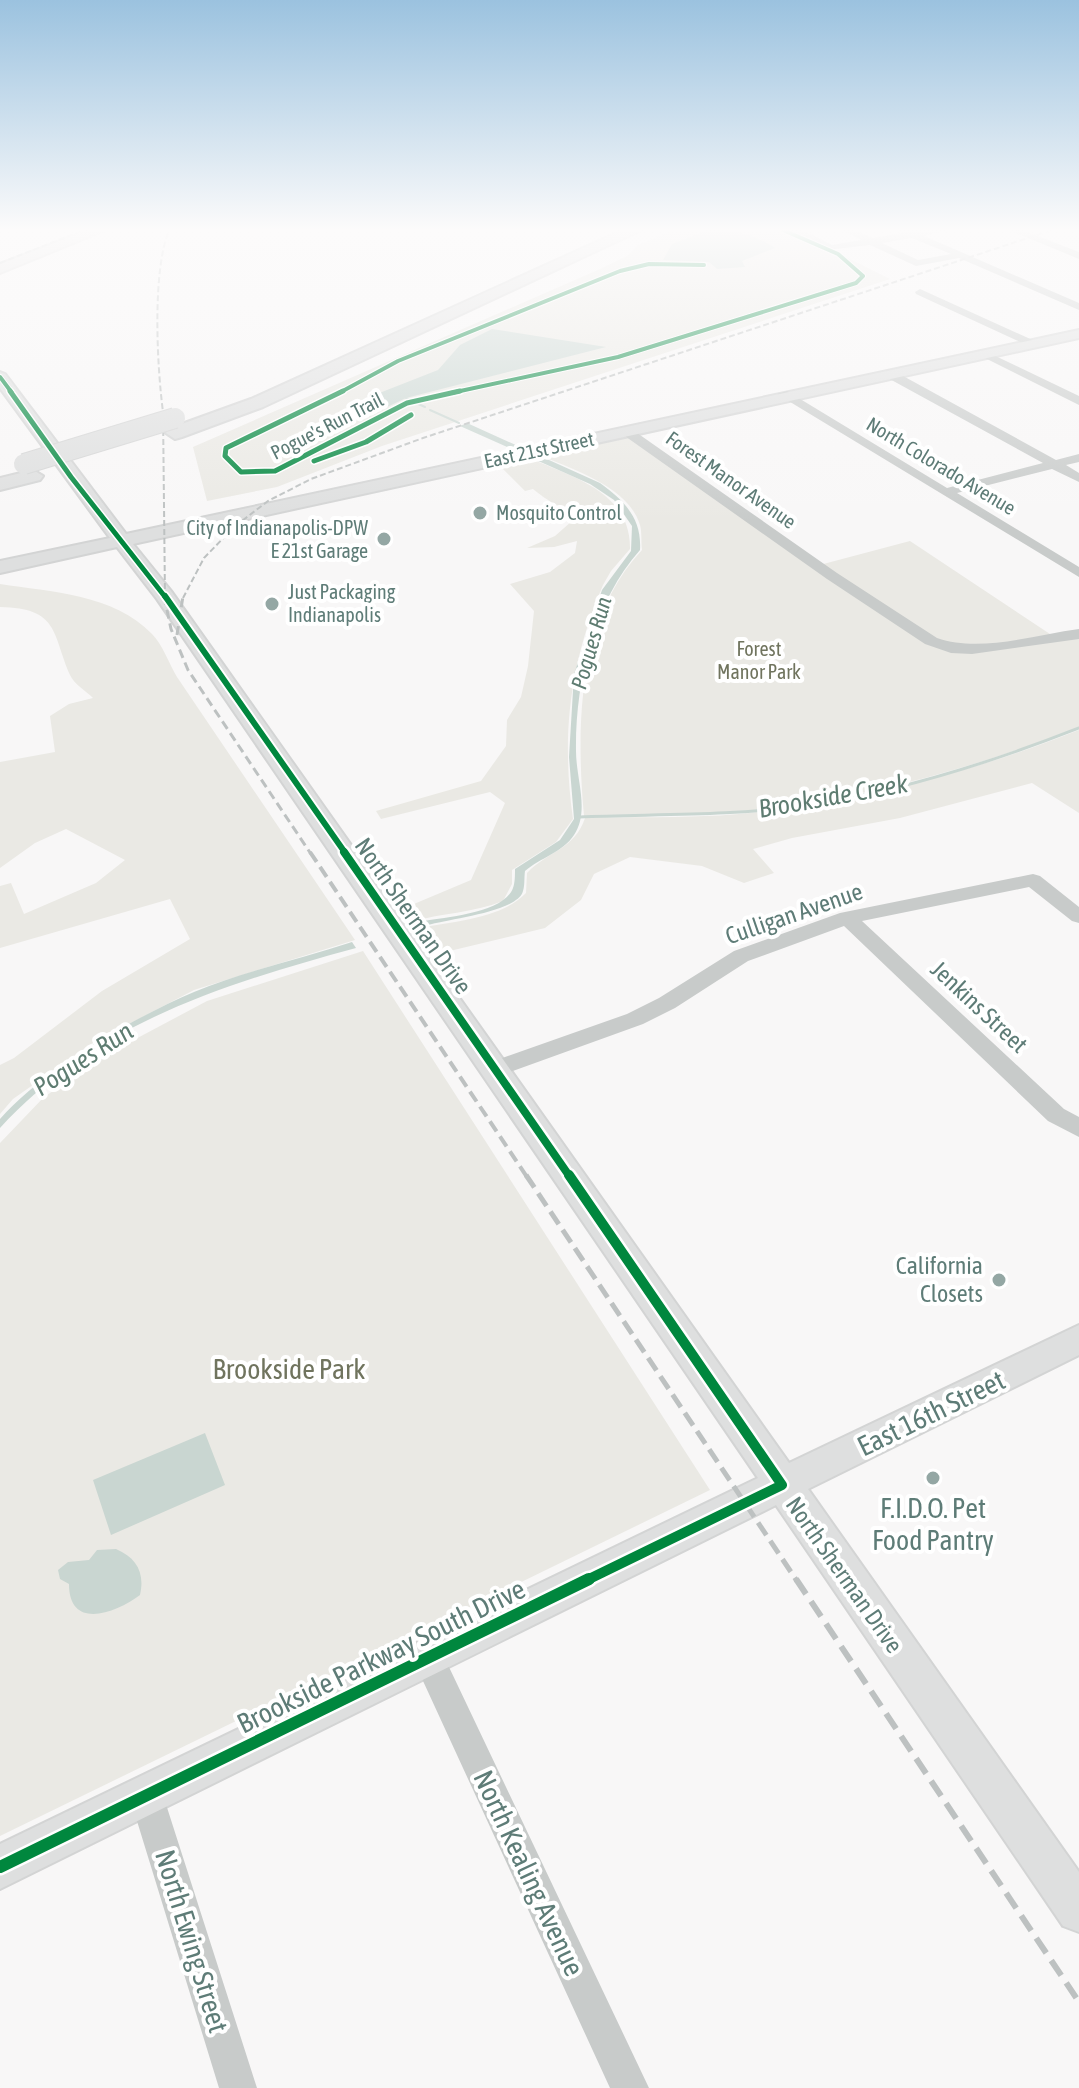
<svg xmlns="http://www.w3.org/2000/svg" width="1079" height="2088" viewBox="0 0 1079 2088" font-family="'Asap Condensed',sans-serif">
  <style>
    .green { fill: #eae9e4 }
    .water { fill: #c9d6d1 }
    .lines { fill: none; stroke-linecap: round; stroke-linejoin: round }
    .stream-far1 { stroke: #c9d6d1; stroke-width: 2 }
    .stream { stroke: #c9d6d1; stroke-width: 3 }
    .major-casing { stroke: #d3d4d4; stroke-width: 4 }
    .highway-casing { stroke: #d3d4d4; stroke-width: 4 }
    .minor { fill: #c8cbca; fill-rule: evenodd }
    .major { fill: #dedfdf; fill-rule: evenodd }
    .highway { fill: #dedfdf; fill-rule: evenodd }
    .rail-far4 { stroke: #bdc1c1; stroke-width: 2; stroke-dasharray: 6 3; stroke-linecap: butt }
    .rail-far3 { stroke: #bdc1c1; stroke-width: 3; stroke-dasharray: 9 5; stroke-linecap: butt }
    .rail-far2 { stroke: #bdc1c1; stroke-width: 4; stroke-dasharray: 12 6; stroke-linecap: butt }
    .rail-far1 { stroke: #bdc1c1; stroke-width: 5; stroke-dasharray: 15 7; stroke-linecap: butt }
    .rail { stroke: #bdc1c1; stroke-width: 6; stroke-dasharray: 18 9; stroke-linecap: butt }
    .highway-bridge-casing { stroke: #d3d4d4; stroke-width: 22; stroke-linecap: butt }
    .highway-bridge { stroke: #dedfdf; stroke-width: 20 }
    .cycleway-far5-casing { stroke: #fff; stroke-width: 6 }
    .cycleway-far4-casing { stroke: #fff; stroke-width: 8 }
    .cycleway-far3-casing { stroke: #fff; stroke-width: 10 }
    .cycleway-far2-casing { stroke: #fff; stroke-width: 13 }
    .cycleway-far1-casing { stroke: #fff; stroke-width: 15 }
    .cycleway-casing { stroke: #fff; stroke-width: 17 }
    .cycleway-far5 { stroke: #00873e; stroke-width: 4 }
    .cycleway-far4 { stroke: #00873e; stroke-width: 5 }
    .cycleway-far3 { stroke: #00873e; stroke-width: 6 }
    .cycleway-far2 { stroke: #00873e; stroke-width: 8 }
    .cycleway-far1 { stroke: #00873e; stroke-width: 10 }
    .cycleway { stroke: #00873e; stroke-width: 12 }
    .poi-dot { fill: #94a7a4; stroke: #fff; stroke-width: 3 }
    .labels { text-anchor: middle; stroke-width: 8; stroke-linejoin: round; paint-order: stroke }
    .far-street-label { font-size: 20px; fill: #5e7c77; stroke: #fff }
    .far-poi-label { font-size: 20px; fill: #5e7c77; stroke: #fff; text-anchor: start }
    .far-park-label { font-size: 20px; fill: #70745e; stroke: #fff }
    .far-water-label { font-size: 22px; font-style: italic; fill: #5e7c71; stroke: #fff }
    .street-label { font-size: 24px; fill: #5e7c77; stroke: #fff }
    .poi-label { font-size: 24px; fill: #5e7c77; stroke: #fff; text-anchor: end }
    .water-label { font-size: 26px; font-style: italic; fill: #5e7c71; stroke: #fff }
    .near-park-label { font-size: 28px; fill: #70745e; stroke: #fff }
    .near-street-label { font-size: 28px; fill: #5e7c77; stroke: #fff }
    .near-poi-label { font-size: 28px; fill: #5e7c77; stroke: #fff }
  </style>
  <rect width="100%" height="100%" fill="#f8f7f7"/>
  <!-- green -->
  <path class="green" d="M674 230H792L890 279 382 446 277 487 207 501 193 447 600 269 627 256 638 245Z
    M627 436 812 567 910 541 1053 636H1079V727C978 767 875 795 767 809 707 816 644 814 584 816 576 727 577 619 642 550 641 542 642 532 640 525 628 486 573 470 540 455Z
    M529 458C573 477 631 492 630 549L611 571 603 585C570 663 561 734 573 819L556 842 512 870V884L503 901C473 913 441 913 411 922L402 909 471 880 505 803 490 792 381 819 376 811 481 781 506 746 507 720 521 697 528 666 534 611 510 584 550 572 575 553 577 541 554 547 527 548 555 536 572 521C561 506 547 501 533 489L525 491 499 465Z
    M0 584C51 592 114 594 152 634 163 645 169 664 177 677L355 940 194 990 91 1044 13 1099 0 1114V1065L14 1058 102 991 190 939 170 899 0 948V886L11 883 24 914 96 883 125 860 66 829 35 843 0 868V762L55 752 50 716 69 704 93 698C86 691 74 684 70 675 52 633 59 608 0 607Z
    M1079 730V813L1032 783 900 818 792 838 753 849 774 873 744 883 702 866 630 857 594 874 581 900 545 928 433 955 415 929C450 921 500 920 526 893L527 873C548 851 575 849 585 818 645 816 708 819 767 811 875 797 978 770 1079 730Z
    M363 951 710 1490 0 1836V1143L44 1097 113 1051 207 1001Z"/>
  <!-- water -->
  <path class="water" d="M708 230C736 230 751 233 775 248L742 261 745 267 717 269 709 262 663 260 672 244Z
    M492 329 606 347 406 398 368 416 345 413 359 401 438 370 460 345Z
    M467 423 600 483C625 501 642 519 640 550 594 601 575 683 576 751 576 779 590 811 574 835 563 852 540 858 525 871 524 878 525 885 523 891 518 912 447 919 428 925L424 921C447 917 504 913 513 888 515 883 515 875 515 869L560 840 574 819 569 757 574 674 602 590 631 551 632 526 614 500 590 484 460 426Z
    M352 942 356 948C224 984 96 1023 0 1128V1119C44 1069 133 1018 194 992 245 971 301 959 352 942Z
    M205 1433 225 1485 111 1535 93 1480Z
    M116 1549C137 1558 145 1573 140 1595 116 1613 69 1631 69 1584L60 1579 58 1570 68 1562 89 1560 97 1550Z"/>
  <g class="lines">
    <!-- stream-far1 -->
    <path class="stream-far1" d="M406 398 411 400
      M416 403 425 407
      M430 410 459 423"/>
    <!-- stream -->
    <path class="stream" d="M579 817C654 814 730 816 804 806 899 792 990 763 1079 728"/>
    <defs>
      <path id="major" d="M89 230H105L0 273V264Z
        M1079 330V338L133 544 171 591 789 1463 1079 1325V1355L808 1489 1079 1872V1932L1063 1926 776 1505 0 1889V1844L758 1478 157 599 117 547 0 573V561L110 538 0 388V372L5 374 126 534Z"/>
      <path id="highway" d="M623 230H641L263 407 182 437 175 439 166 433 168 429 251 399Z
        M33 470 43 476 40 480 0 490V478Z"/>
    </defs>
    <!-- major casing -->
    <use href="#major" class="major-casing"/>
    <!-- highway casing -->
    <use href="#highway" class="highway-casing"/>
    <!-- minor -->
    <path class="minor" d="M791 230H803L832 245 861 240 843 230H855L873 238 903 233 898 230H947L924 236 1079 303V310L959 258 916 266 870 245 827 250ZM912 238 951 254 918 260 882 243Z
      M1009 230H1022L1079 252V259Z
      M920 289 1037 342 1039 344 1029 346 916 294 915 292Z
      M985 351 1079 396V405L981 356V352Z
      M886 371H894L1056 460 1079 454V462L1066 465 1079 473V482L1052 469 957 493 1079 567V577L777 394 787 391 947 488 1043 463 886 377Z
      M622 428H630L837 573 937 638C980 653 1034 635 1079 629V639L972 654 951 653 925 644 827 579 622 434Z
      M1033 874 1040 876 1079 907V923L1072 921 1029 887 862 921 1064 1109 1079 1117V1137L1048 1121 844 926 748 961 675 1008 643 1024 496 1077 488 1075 485 1069 488 1063 627 1014 659 998 734 951 840 913Z
      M428 1642 439 1646 649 2088H610L412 1657 417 1646Z
      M146 1778 158 1783 163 1795 257 2088H219L129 1795 134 1783Z"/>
    <!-- major -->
    <use href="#major" class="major"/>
    <!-- highway -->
    <use href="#highway" class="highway"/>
    <!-- rail-far4 -->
    <path class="rail-far4" d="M0 263 84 230
      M165 598 163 412C157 366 152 272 169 230
      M183 598 204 558 234 527 268 501 311 479 423 438 1052 230"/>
    <!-- rail-far3 -->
    <path class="rail-far3" d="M164 596 171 629 188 670 311 854
      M177 635 183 596"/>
    <!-- rail-far2 -->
    <path class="rail-far2" d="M310 852 527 1177"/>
    <!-- rail-far1 -->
    <path class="rail-far1" d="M526 1175 797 1581"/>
    <!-- rail -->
    <path class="rail" d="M796 1579 1079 2002"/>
    <defs>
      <path id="highway-bridge" d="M24 464 175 418"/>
    </defs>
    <!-- highway-bridge casing -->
    <use href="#highway-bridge" class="highway-bridge-casing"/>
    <!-- highway-bridge -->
    <use href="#highway-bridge" class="highway-bridge"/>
    <defs>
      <path id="cycleway-far5" d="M0 377 12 393
        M339 393 398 361 620 271 649 264 704 265
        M451 393 618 357 856 283 863 276 838 254 783 230"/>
      <path id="cycleway-far4" d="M10 391 71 477 166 598
        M343 391 226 448 225 456 241 472 275 471 407 403 460 391
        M314 461 366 442 411 415"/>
      <path id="cycleway-far3" d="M165 596 346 854"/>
      <path id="cycleway-far2" d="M344 852 570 1177"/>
      <path id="cycleway-far1" d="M569 1175 782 1485 585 1581"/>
      <path id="cycleway" d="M0 1867 589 1579"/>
    </defs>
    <!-- cycleway-far5 casing -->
    <use href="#cycleway-far5" class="cycleway-far5-casing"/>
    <!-- cycleway-far4 casing -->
    <use href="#cycleway-far4" class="cycleway-far4-casing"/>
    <!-- cycleway-far3 casing -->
    <use href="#cycleway-far3" class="cycleway-far3-casing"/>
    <!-- cycleway-far2 casing -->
    <use href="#cycleway-far2" class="cycleway-far2-casing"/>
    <!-- cycleway-far1 casing -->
    <use href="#cycleway-far1" class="cycleway-far1-casing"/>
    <!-- cycleway casing -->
    <use href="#cycleway" class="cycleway-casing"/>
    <!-- cycleway-far5 -->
    <use href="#cycleway-far5" class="cycleway-far5"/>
    <!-- cycleway-far4 -->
    <use href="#cycleway-far4" class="cycleway-far4"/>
    <!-- cycleway-far3 -->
    <use href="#cycleway-far3" class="cycleway-far3"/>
    <!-- cycleway-far2 -->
    <use href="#cycleway-far2" class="cycleway-far2"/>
    <!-- cycleway-far1 -->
    <use href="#cycleway-far1" class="cycleway-far1"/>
    <!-- cycleway -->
    <use href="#cycleway" class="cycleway"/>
  </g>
  <!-- sky -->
  <linearGradient id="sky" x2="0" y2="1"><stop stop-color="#9bc2df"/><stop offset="0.44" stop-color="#fcfbfb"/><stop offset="1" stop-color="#fcfbfb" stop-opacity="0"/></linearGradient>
  <rect width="1079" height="522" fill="url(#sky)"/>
  <!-- markers -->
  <g class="poi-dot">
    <circle cx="480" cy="513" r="8"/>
    <circle cx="384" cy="539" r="8"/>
    <circle cx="272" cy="604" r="8"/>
    <circle cx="999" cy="1280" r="8"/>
    <circle cx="933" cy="1478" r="8"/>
  </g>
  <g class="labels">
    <!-- far-street labels -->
    <g class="far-street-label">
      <text transform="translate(327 426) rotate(-27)" y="7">Pogue's Run Trail</text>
      <text transform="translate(539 450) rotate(-12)" y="7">East 21st Street</text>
      <text transform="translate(941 466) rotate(31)" y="7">North Colorado Avenue</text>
      <text transform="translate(731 480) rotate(35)" y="7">Forest Manor Avenue</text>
    </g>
    <!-- far-poi labels -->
    <g class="far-poi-label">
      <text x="496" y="520">Mosquito Control</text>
      <text x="368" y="535" text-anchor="end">City of Indianapolis-DPW<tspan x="368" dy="23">E 21st Garage</tspan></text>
      <text x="288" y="599">Just Packaging<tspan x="288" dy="23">Indianapolis</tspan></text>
    </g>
    <!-- far-park labels -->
    <g class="far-park-label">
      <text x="759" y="656">Forest<tspan x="759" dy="23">Manor Park</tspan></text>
    </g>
    <!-- far-water labels -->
    <g class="far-water-label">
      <text transform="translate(591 643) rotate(-74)" y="8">Pogues Run</text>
    </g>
    <!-- street labels -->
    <g class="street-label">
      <text transform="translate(794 914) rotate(-19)" y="8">Culligan Avenue</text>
      <text transform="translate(413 916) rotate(55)" y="8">North Sherman Drive</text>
      <text transform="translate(979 1007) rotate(43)" y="8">Jenkins Street</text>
      <text transform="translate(844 1575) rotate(55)" y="8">North Sherman Drive</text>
    </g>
    <!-- poi labels -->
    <g class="poi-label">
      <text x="983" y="1274">California<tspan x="983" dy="28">Closets</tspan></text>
    </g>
    <!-- water labels -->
    <g class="water-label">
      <text transform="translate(833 796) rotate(-10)" y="9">Brookside Creek</text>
      <text transform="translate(83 1059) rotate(-33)" y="9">Pogues Run</text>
    </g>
    <!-- near-park labels -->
    <g class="near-park-label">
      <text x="289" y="1379">Brookside Park</text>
    </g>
    <!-- near-street labels -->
    <g class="near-street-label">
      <text transform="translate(931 1413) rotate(-26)" y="10">East 16th Street</text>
      <text transform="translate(381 1656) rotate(-26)" y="10">Brookside Parkway South Drive</text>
      <text transform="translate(529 1873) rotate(65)" y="10">North Kealing Avenue</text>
      <text transform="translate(192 1941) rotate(73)" y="10">North Ewing Street</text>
    </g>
    <!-- near-poi labels -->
    <g class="near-poi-label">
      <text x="933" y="1518">F.I.D.O. Pet<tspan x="933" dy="32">Food Pantry</tspan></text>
    </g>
  </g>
</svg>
